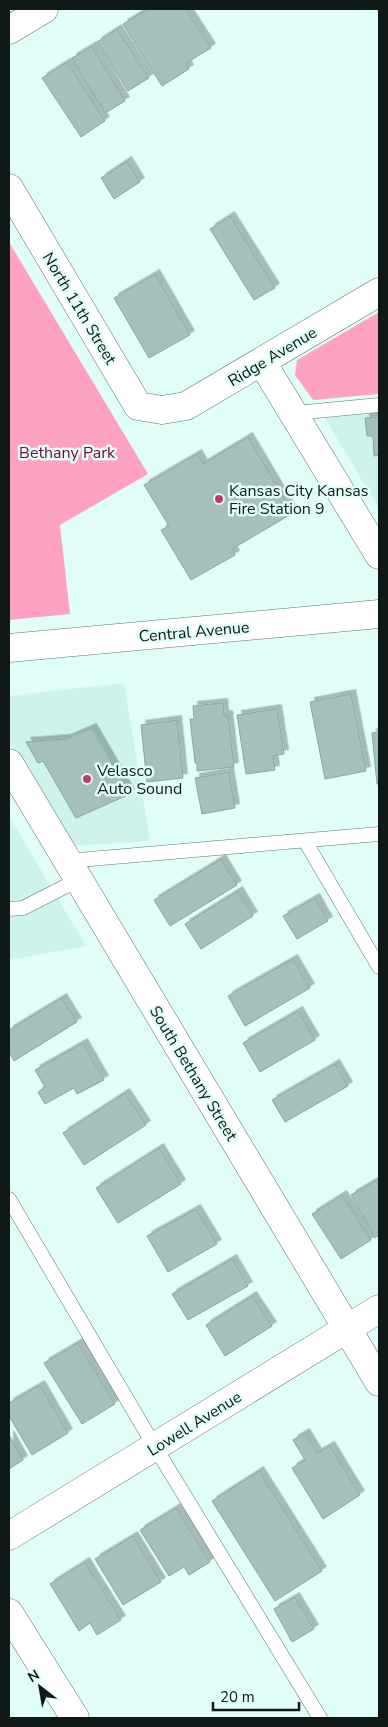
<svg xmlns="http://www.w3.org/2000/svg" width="388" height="1727" viewBox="0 0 388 1727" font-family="'Nunito Sans',sans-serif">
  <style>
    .built { fill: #cdf3ec }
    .green { fill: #fea2c4 }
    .building { fill: #a5c0bb; stroke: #8ba5a0; filter: url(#shadow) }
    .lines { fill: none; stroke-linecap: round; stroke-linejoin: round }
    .service-casing { stroke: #5d7672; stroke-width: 15 }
    .minor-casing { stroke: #5d7672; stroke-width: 29 }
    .secondary-casing { stroke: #5d7672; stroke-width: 29 }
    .service { stroke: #fff; stroke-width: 14 }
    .minor { stroke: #fff; stroke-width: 28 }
    .secondary { stroke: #fff; stroke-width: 28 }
    .poi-dot { fill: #c03977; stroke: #e1fdf8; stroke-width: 2 }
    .labels { text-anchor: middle; stroke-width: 5; stroke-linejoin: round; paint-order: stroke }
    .street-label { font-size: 16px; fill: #0f1917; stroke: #e1fdf8 }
    .park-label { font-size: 16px; fill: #760542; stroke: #e1fdf8 }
    .poi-label { font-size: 16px; fill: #0f1917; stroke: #e1fdf8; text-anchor: start }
  </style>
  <defs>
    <filter id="shadow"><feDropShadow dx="4.5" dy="-4.5" stdDeviation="0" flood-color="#0004"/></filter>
  </defs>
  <rect width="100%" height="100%" fill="#e1fdf8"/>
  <!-- built -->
  <path class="built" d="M379 412V509L325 418Z
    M124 683 150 841 72 846 9 741V696Z
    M9 816 86 946 9 960Z"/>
  <!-- green -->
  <path class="green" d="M9 242 148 474 60 525 70 614 9 620Z
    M379 312V394L313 400 295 375 297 360Z"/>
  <!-- building -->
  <path class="building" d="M148 9H186L211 48 186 63 189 69 162 86 123 24Z
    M117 29 149 78 128 91 97 42Z
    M92 46 125 101 105 113 72 58Z
    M67 62 105 121 81 137 42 78Z
    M127 161 140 182 114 199 101 178Z
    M230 216 275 288 254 300 210 229Z
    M155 274 190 335 149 358 114 298Z
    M379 417V455L374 456 373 436H367L365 418Z
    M248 437 293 513 232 549 235 555 191 580 161 530 169 526 144 485 197 454 203 464Z
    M351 694 366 771 325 779 310 702Z
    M223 703 224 715H228L234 767 197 771V763H195L190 719H194L193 706Z
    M277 709 284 754 273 756 275 770 246 774 237 715Z
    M177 720 183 778 147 782 141 725Z
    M92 728 130 794 76 818 43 761 38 763 26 742 66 739Z
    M379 732V784H377L372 733Z
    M229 772 235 808 202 814 195 778Z
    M221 859 237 885 170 926 154 900Z
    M238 891 253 916 201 949 185 924Z
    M315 898 328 921 297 939 283 916Z
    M293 959 310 988 245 1026 228 996Z
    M62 998 77 1022 14 1061 9 1052V1030Z
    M298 1011 315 1040 260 1072 243 1043Z
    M83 1043 104 1080 77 1094 74 1088 45 1104 38 1092 45 1087 35 1070Z
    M335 1064 348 1086 285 1122 272 1100Z
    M125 1093 146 1125 84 1165 63 1133Z
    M159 1148 181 1184 118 1223 96 1188Z
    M379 1179V1235L375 1238 351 1195Z
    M342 1195 371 1240 341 1259 312 1214Z
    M196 1209 217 1244 168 1272 147 1236Z
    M232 1259 248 1286 188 1320 172 1294Z
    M252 1296 272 1326 225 1356 206 1325Z
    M78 1343 115 1404 82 1424 44 1363Z
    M40 1385 68 1433 32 1455 9 1416V1403Z
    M305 1433 317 1453 330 1446 360 1495 323 1519 292 1468 305 1460 293 1440Z
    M9 1435 23 1460 9 1469Z
    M259 1471 322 1571 275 1601 212 1501Z
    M176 1508 210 1562 189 1575 184 1567 169 1576 140 1530Z
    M133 1536 161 1582 123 1605 95 1559Z
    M85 1562 121 1620 97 1635 90 1623 79 1631 50 1584Z
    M295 1597 314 1629 292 1642 274 1609Z"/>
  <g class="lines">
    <defs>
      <path id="service" d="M295 413 379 405
        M305 841 379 967
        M67 861 379 834
        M9 909 23 908 78 880
        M9 1199 155 1447 320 1718"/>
      <path id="minor" d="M9 30 44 9
        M9 188 138 406 162 410 186 406 379 292
        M262 362 379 555
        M9 763 379 1382
        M9 1536 379 1309
        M9 1613 75 1718"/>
      <path id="secondary" d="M9 648 379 614"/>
    </defs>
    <!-- service casing -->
    <use href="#service" class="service-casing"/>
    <!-- minor casing -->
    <use href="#minor" class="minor-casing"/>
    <!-- secondary casing -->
    <use href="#secondary" class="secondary-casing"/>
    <!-- service -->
    <use href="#service" class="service"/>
    <!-- minor -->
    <use href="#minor" class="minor"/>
    <!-- secondary -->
    <use href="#secondary" class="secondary"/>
  </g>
  <!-- markers -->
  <g class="poi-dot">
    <circle cx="219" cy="499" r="5"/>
    <circle cx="87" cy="779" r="5"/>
  </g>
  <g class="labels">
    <!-- street labels -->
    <g class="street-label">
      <text transform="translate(80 308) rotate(59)" y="6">North 11th Street</text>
      <text transform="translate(272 356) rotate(-31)" y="6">Ridge Avenue</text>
      <text transform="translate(194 631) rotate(-5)" y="6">Central Avenue</text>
      <text transform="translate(194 1073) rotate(59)" y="6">South Bethany Street</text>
      <text transform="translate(194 1423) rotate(-32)" y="6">Lowell Avenue</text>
    </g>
    <!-- park labels -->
    <g class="park-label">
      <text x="67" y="458">Bethany Park</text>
    </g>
    <!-- poi labels -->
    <g class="poi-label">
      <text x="229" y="496">Kansas City Kansas<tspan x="229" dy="18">Fire Station 9</tspan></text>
      <text x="97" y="776">Velasco<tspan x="97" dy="18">Auto Sound</tspan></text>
    </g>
  </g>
  <!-- border -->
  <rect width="388" height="1727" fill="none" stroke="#0f1917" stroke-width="20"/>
  <!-- north arrow -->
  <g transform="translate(40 1687) rotate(329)" stroke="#e1fdf8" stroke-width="4" paint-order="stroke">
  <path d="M0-4L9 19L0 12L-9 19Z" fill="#0f1917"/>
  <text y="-8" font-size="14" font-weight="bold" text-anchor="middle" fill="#0f1917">N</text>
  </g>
  <!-- scale -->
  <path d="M213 1702v8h86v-8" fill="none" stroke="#0f1917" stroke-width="2.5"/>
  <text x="220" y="1702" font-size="15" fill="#0f1917" stroke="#e1fdf8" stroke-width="4" paint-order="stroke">20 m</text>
</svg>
